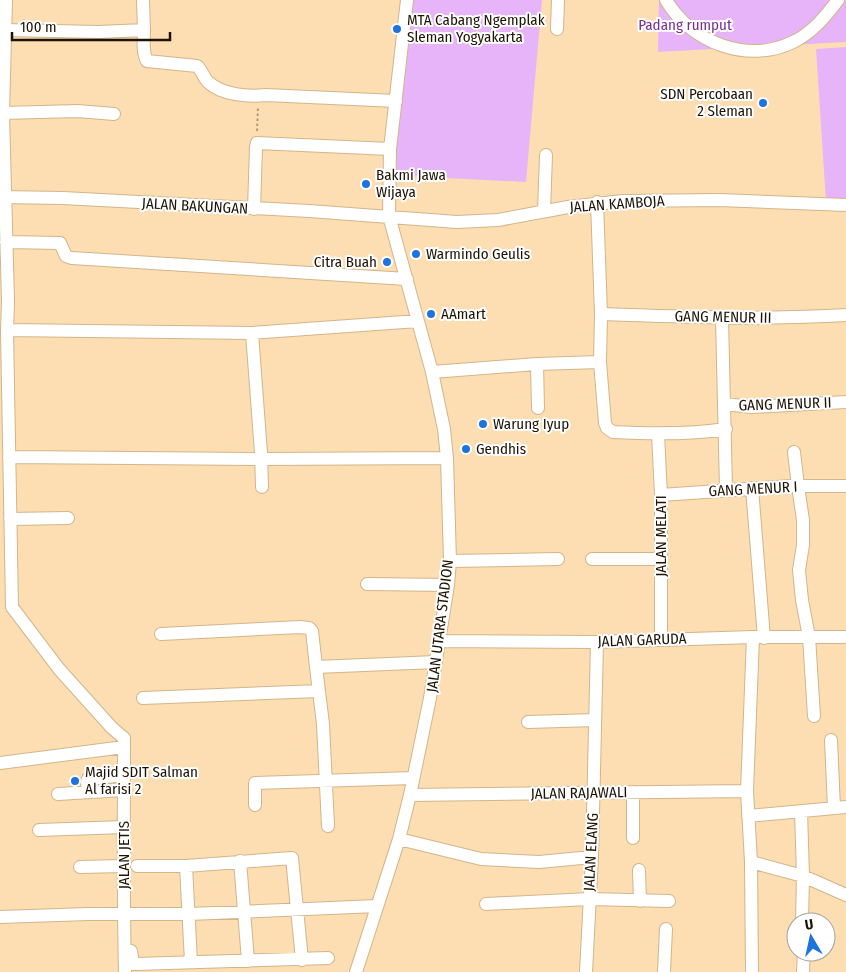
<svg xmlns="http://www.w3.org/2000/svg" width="846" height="972" viewBox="0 0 846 972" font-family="'Fira Sans Condensed',sans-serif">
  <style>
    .green { fill: #e7b4fa }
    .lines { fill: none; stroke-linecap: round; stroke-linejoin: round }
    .minor-casing { stroke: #d2b58a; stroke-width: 14 }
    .path { stroke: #b29a78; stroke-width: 2; stroke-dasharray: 2.5 2.5; stroke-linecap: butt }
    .minor { stroke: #fff; stroke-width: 12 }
    .poi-dot { fill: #1e74de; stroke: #fff; stroke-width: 2 }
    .labels { text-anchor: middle; stroke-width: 4; stroke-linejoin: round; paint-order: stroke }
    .poi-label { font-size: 15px; fill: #1e1304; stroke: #fff; text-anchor: start }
    .park-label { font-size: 15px; fill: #792d92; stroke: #fff }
    .street-label { font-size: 15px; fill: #1e1304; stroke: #fff }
  </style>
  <rect width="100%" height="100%" fill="#fddeb2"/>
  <!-- green -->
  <path class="green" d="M403 0H542L526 182 387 175Z
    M659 0H846V42L658 52Z
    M846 47V203L826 202 816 49Z"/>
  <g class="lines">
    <defs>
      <path id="minor" d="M6 0 3 113 8 302 7 330 12 607 59 669 112 728 124 738C124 816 123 894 125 972
        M143 0 144 30
        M666 0C691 43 748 64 793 42 812 33 826 16 838 0
        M557 29 558 0
        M5 30 99 32 144 30C144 39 142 52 147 61L197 66C202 70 203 77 208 82 222 95 248 97 266 95L396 101
        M3 113 77 111 114 114
        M0 197 63 198 309 211 457 222 498 220 568 207 623 201 720 200 846 205
        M597 202 601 314 600 362 605 423 607 428 613 432C650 434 688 435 726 429
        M254 209 256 147 257 143 390 149
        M544 211 546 155
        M6 242 60 243 66 256 72 258 407 279
        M601 314C683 317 764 320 846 315
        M722 318 726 490
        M7 330 252 333 261 453 262 487
        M252 333 418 321
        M537 364 538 408
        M432 372 537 364 600 362
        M725 404 752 407 846 402
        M658 434 661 495V639
        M794 452 798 486 803 520V545L799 570 802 600 809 637 814 716
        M9 457 261 459 447 458
        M752 488 764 638
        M661 495 791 486H846
        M10 519 68 518
        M592 559H661
        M450 561 558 559
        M367 584 448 585
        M161 634 300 627 309 628 312 631 316 667
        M439 641 597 642 753 637H846
        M143 698 319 691
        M528 722 595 720
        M831 740 834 808
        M0 763 124 747
        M88 792 87 782 88 779 124 775
        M633 792V838
        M58 794 124 790
        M410 795 747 791
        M255 805V783L413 778
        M801 811 803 876 802 922
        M748 816 846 807
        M328 826 323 724 316 667 436 662
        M39 830 124 827
        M399 839 481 859 539 862 592 857
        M240 861 248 961
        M751 862 803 876 846 895
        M137 866H186L292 858 302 960
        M186 866 191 962
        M80 867 123 866
        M639 870 640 901
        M486 904 589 899 669 901
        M0 917 88 914H189L377 906
        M131 951 133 964H136L328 958
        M356 972 399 839 410 795 430 698 448 585 450 561 447 458 444 429 432 372 389 216 390 149 407 0
        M586 972 592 857 597 642
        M664 972 666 929
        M752 972 751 862 747 791 753 637
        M803 972 804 952"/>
    </defs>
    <!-- minor casing -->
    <use href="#minor" class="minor-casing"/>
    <!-- path -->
    <path class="path" d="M257 131 258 106"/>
    <!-- minor -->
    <use href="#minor" class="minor"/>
  </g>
  <!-- markers -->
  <g class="poi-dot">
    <circle cx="397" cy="29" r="5"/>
    <circle cx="763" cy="103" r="5"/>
    <circle cx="366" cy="184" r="5"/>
    <circle cx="416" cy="254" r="5"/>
    <circle cx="387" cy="262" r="5"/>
    <circle cx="431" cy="314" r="5"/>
    <circle cx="483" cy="424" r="5"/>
    <circle cx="466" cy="449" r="5"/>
    <circle cx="75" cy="781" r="5"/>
  </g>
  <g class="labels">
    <!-- poi labels -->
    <g class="poi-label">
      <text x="407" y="25">MTA Cabang Ngemplak<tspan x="407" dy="17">Sleman Yogyakarta</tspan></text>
      <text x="753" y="99" text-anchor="end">SDN Percobaan<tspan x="753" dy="17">2 Sleman</tspan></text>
      <text x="376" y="180">Bakmi Jawa<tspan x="376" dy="17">Wijaya</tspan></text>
      <text x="426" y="259">Warmindo Geulis</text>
      <text x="377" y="267" text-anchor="end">Citra Buah</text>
      <text x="441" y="319">AAmart</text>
      <text x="493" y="429">Warung Iyup</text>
      <text x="476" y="454">Gendhis</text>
      <text x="85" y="777">Majid SDIT Salman<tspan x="85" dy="17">Al farisi 2</tspan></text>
    </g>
    <!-- park labels -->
    <g class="park-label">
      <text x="685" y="30">Padang rumput</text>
    </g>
    <!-- street labels -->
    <g class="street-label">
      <text transform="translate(617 204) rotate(-4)" y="5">JALAN KAMBOJA</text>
      <text transform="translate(195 206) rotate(3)" y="5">JALAN BAKUNGAN</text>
      <text transform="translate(723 317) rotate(1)" y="5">GANG MENUR III</text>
      <text transform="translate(785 404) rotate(-2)" y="5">GANG MENUR II</text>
      <text transform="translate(753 489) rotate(-3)" y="5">GANG MENUR I</text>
      <text transform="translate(661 536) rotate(-90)" y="5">JALAN MELATI</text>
      <text transform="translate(440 626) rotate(-83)" y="5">JALAN UTARA STADION</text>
      <text transform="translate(642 640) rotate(-2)" y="5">JALAN GARUDA</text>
      <text transform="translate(579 793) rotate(-1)" y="5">JALAN RAJAWALI</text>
      <text transform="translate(591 852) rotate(-87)" y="5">JALAN ELANG</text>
      <text transform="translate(124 855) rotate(-90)" y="5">JALAN JETIS</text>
    </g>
  </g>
  <!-- north arrow -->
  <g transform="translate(811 937) rotate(351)"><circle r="24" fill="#ffffff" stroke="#a5a19b"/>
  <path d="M0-4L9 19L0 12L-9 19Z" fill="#1e74de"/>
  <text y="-8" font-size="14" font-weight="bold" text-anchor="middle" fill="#1e1304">U</text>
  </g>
  <!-- scale -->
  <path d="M12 32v8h158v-8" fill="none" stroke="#1e1304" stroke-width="2.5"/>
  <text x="20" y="32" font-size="15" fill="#1e1304" stroke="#ffffff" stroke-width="4" paint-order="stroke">100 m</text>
</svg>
